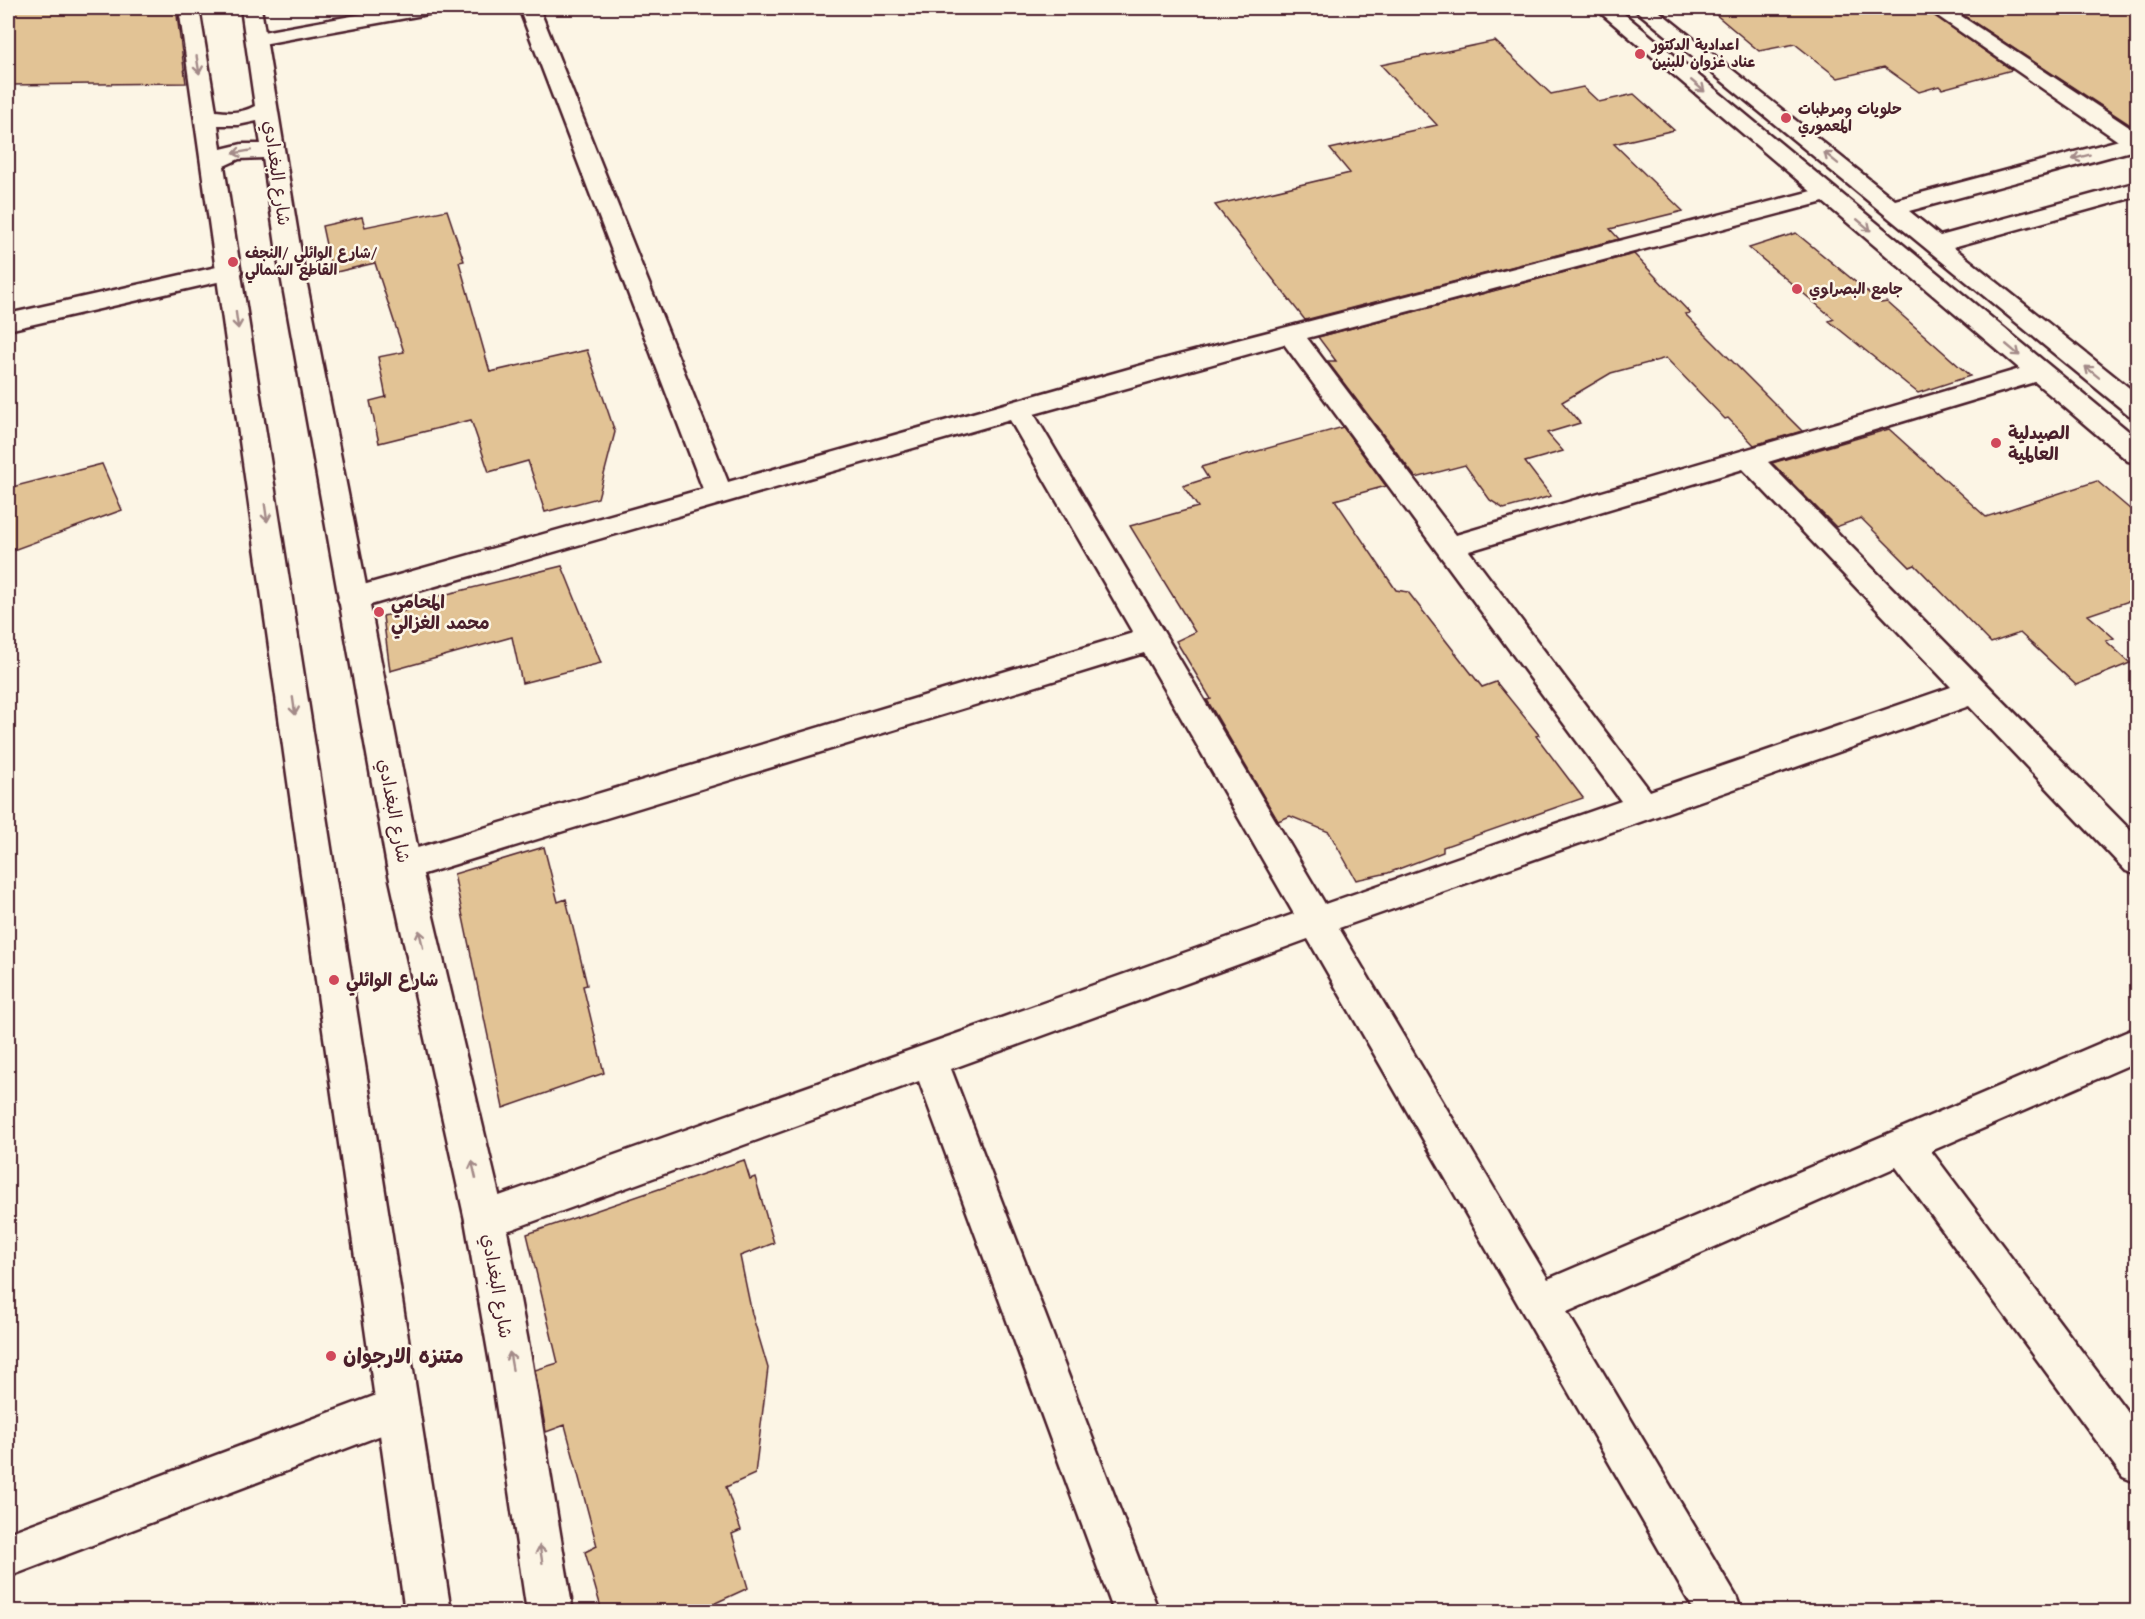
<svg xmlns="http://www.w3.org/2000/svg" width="2145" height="1619" viewBox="0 0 2145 1619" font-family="'Comic Neue','Playpen Sans Arabic',sans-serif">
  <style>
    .building { fill: #e2c395; stroke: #4a1f2b; stroke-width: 1.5 }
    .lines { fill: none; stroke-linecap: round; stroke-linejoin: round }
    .minor-casing { stroke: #4a1f2b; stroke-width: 5 }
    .tertiary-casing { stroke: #4a1f2b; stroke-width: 5 }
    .minor { fill: #fcf5e5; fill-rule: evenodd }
    .tertiary { fill: #fcf5e5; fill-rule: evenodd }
    .oneway { stroke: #a38a88 }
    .poi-dot { fill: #d1495b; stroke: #fcf5e5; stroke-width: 2 }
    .labels { text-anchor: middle; stroke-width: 5; stroke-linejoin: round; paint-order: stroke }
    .far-poi-label { font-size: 15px; font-weight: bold; fill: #4a1f2b; stroke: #fcf5e5; text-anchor: start }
    .street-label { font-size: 18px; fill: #4a1f2b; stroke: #fcf5e5 }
    .poi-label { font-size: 18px; font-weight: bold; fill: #4a1f2b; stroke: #fcf5e5; text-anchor: start }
    .near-poi-label { font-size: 21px; font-weight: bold; fill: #4a1f2b; stroke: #fcf5e5; text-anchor: start }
  </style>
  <rect width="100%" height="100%" fill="#fcf5e5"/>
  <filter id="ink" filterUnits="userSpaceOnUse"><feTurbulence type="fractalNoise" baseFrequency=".0167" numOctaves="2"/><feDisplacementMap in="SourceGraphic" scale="12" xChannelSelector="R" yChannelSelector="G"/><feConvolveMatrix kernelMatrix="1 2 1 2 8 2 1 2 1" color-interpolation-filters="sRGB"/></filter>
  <g filter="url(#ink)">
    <!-- building -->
    <path class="building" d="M8 8H176L186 83 8 85Z
      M1708 8H1924L2012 70 1942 89 1939 86 1919 92 1884 67 1838 78 1795 44 1759 51Z
      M1952 8H2138V130Z
      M1495 41 1551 94 1583 87 1599 102 1634 94 1674 130 1614 144 1683 211 1610 229 1619 239 1305 320 1215 205 1350 173 1330 149 1437 125 1381 65Z
      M447 210 464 261 459 262 490 372 587 350 615 432 598 498 545 512 528 461 489 472 471 420 379 443 370 401 386 397 378 357 404 352 375 263 332 273 322 226 362 217 365 227Z
      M1796 233 1881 303 1887 302 1970 376 1918 393 1829 321 1834 319 1749 248Z
      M1634 254 1690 313 1685 314 1802 431 1754 445 1728 418 1725 419 1666 358 1611 373 1562 402 1580 423 1547 433 1563 451 1525 462 1551 496 1504 509 1490 500 1465 465 1416 478 1327 361H1336L1318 337Z
      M1343 427 1386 486 1335 500 1396 590 1408 592 1482 687 1496 682 1539 735 1536 736 1583 798 1443 847V852L1388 873 1356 880 1329 832 1290 816 1278 821 1207 700 1211 699 1176 641 1195 632 1130 526 1198 507 1183 486 1208 478 1201 467Z
      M1889 429 1986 517 2097 481 2138 516V598L2088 615 2114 638 2106 641 2130 663 2076 685 2020 633 1991 643 1915 565 1910 567 1861 518 1836 527 1772 463Z
      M102 464 122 510 8 552V488Z
      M562 566 601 663 522 683 512 637 390 671 383 616 408 610 406 604Z
      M544 847 558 902 566 899 587 985 583 986 604 1073 503 1108 454 874Z
      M744 1160 750 1179 755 1177 774 1243 740 1256 752 1314 768 1368 755 1474 726 1487 741 1530 732 1534 748 1588 698 1611H602L585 1552 597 1546 565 1425 546 1432 535 1370 558 1363 527 1234Z"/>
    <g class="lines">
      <defs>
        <path id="minor" d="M396 8H438L435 12 428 14 257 45 250 43 246 39 250 35 257 33Z
          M519 8H539L728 482 1160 360 1827 187 1835 189 1839 194 1835 199 1307 338 1456 535 2030 366 2039 364 2048 366 2052 372 2048 378 1768 462 2138 838V875L2126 871 1969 706 1339 928 1548 1279 2138 1027V1061L1931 1151 2138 1426V1483L2123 1477 1896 1167 1567 1312 1736 1596 1742 1612H1695L1308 939 951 1069 1159 1612H1114L919 1081 485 1239 471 1233 465 1220 471 1207 485 1201 1294 914 1144 653 404 880 392 876 387 866 392 856 404 852 1133 633 1010 420 353 610 342 607 338 599 342 591 703 489ZM1284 344 1621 801 1325 904 1034 414ZM1743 469 1951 687 1650 791 1469 551Z
          M1926 8H1949L2138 133V148L2127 147Z
          M230 264 239 267 242 272 239 277 8 330V314Z
          M398 1387 413 1393 419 1408 413 1423 8 1577V1533Z"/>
        <path id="tertiary" d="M179 8H199L216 111C230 113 242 113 255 106L241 8H261L302 259 421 866 505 1220 532 1363 573 1612H527L490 1363 465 1220 387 866 278 259 263 158 239 159 224 166 451 1612H405ZM257 121 261 144H242L221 149 218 125H238Z
          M1595 8H1617L2138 439V463L2128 461Z
          M1633 8H1655L1895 200 2138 135V149L1909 211 1940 236 2138 182V196L1953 247 2138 395V418L2129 415Z"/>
      </defs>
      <!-- minor casing -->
      <use href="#minor" class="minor-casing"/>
      <!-- tertiary casing -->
      <use href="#tertiary" class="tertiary-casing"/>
      <!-- minor -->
      <use href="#minor" class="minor"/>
      <!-- tertiary -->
      <use href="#tertiary" class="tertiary"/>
    </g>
    <!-- one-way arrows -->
    <defs><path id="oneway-shaft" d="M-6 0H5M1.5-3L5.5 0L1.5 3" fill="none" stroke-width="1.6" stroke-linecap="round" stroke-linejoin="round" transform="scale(1.5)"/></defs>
    <g class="oneway">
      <use href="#oneway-shaft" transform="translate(198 65) rotate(81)"/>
      <use href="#oneway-shaft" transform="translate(1698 86) rotate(40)"/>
      <use href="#oneway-shaft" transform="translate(242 152) rotate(170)"/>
      <use href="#oneway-shaft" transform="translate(2081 157) rotate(165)"/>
      <use href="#oneway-shaft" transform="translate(1831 158) rotate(-141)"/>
      <use href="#oneway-shaft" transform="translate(1864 225) rotate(40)"/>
      <use href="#oneway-shaft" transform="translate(237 320) rotate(82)"/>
      <use href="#oneway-shaft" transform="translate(2013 350) rotate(40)"/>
      <use href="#oneway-shaft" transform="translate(2092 372) rotate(-141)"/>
      <use href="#oneway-shaft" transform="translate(266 513) rotate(82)"/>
      <use href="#oneway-shaft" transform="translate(294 706) rotate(82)"/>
      <use href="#oneway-shaft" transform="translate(421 939) rotate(-103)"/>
      <use href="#oneway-shaft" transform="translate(474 1170) rotate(-103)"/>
      <use href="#oneway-shaft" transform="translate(511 1361) rotate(-100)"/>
      <use href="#oneway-shaft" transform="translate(541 1554) rotate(-99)"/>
    </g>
  </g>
  <!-- markers -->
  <g class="poi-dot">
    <circle cx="1640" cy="54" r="6"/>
    <circle cx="1786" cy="118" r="6"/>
    <circle cx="233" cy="262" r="6"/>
    <circle cx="1797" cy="289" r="6"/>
    <circle cx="1996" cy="443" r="6"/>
    <circle cx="379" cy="612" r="6"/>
    <circle cx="334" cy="980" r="6"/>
    <circle cx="331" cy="1356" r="6"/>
  </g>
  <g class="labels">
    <!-- far-poi labels -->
    <g class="far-poi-label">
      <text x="1652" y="50">اعدادية الدكتور<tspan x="1652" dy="17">عناد غزوان للبنين</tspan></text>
      <text x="1798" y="114">حلويات ومرطبات<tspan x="1798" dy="17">المعموري</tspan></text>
      <text x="245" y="258">شارع الوائلي /النجف/<tspan x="245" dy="17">القاطع الشمالي</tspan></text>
      <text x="1809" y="294">جامع البصراوي</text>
    </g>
    <!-- street labels -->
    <g class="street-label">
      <text transform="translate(277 173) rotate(82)" y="6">شارع البغدادي</text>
      <text transform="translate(394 811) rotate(79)" y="6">شارع البغدادي</text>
      <text transform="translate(497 1286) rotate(80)" y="6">شارع البغدادي</text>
    </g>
    <!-- poi labels -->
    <g class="poi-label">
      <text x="2008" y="439">الصيدلية<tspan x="2008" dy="21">العالمية</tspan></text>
      <text x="391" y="608">المحامي<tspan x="391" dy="21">محمد الغزالي</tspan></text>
      <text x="346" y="986">شارع الوائلي</text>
    </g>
    <!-- near-poi labels -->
    <g class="near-poi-label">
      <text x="343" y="1363">متنزه الارجوان</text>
    </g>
  </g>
  <!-- margin -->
  <rect width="2145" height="1619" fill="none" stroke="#fcf5e5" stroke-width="30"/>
  <rect x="15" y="15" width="2115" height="1589" fill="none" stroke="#4a1f2b" stroke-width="2" filter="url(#ink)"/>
</svg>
